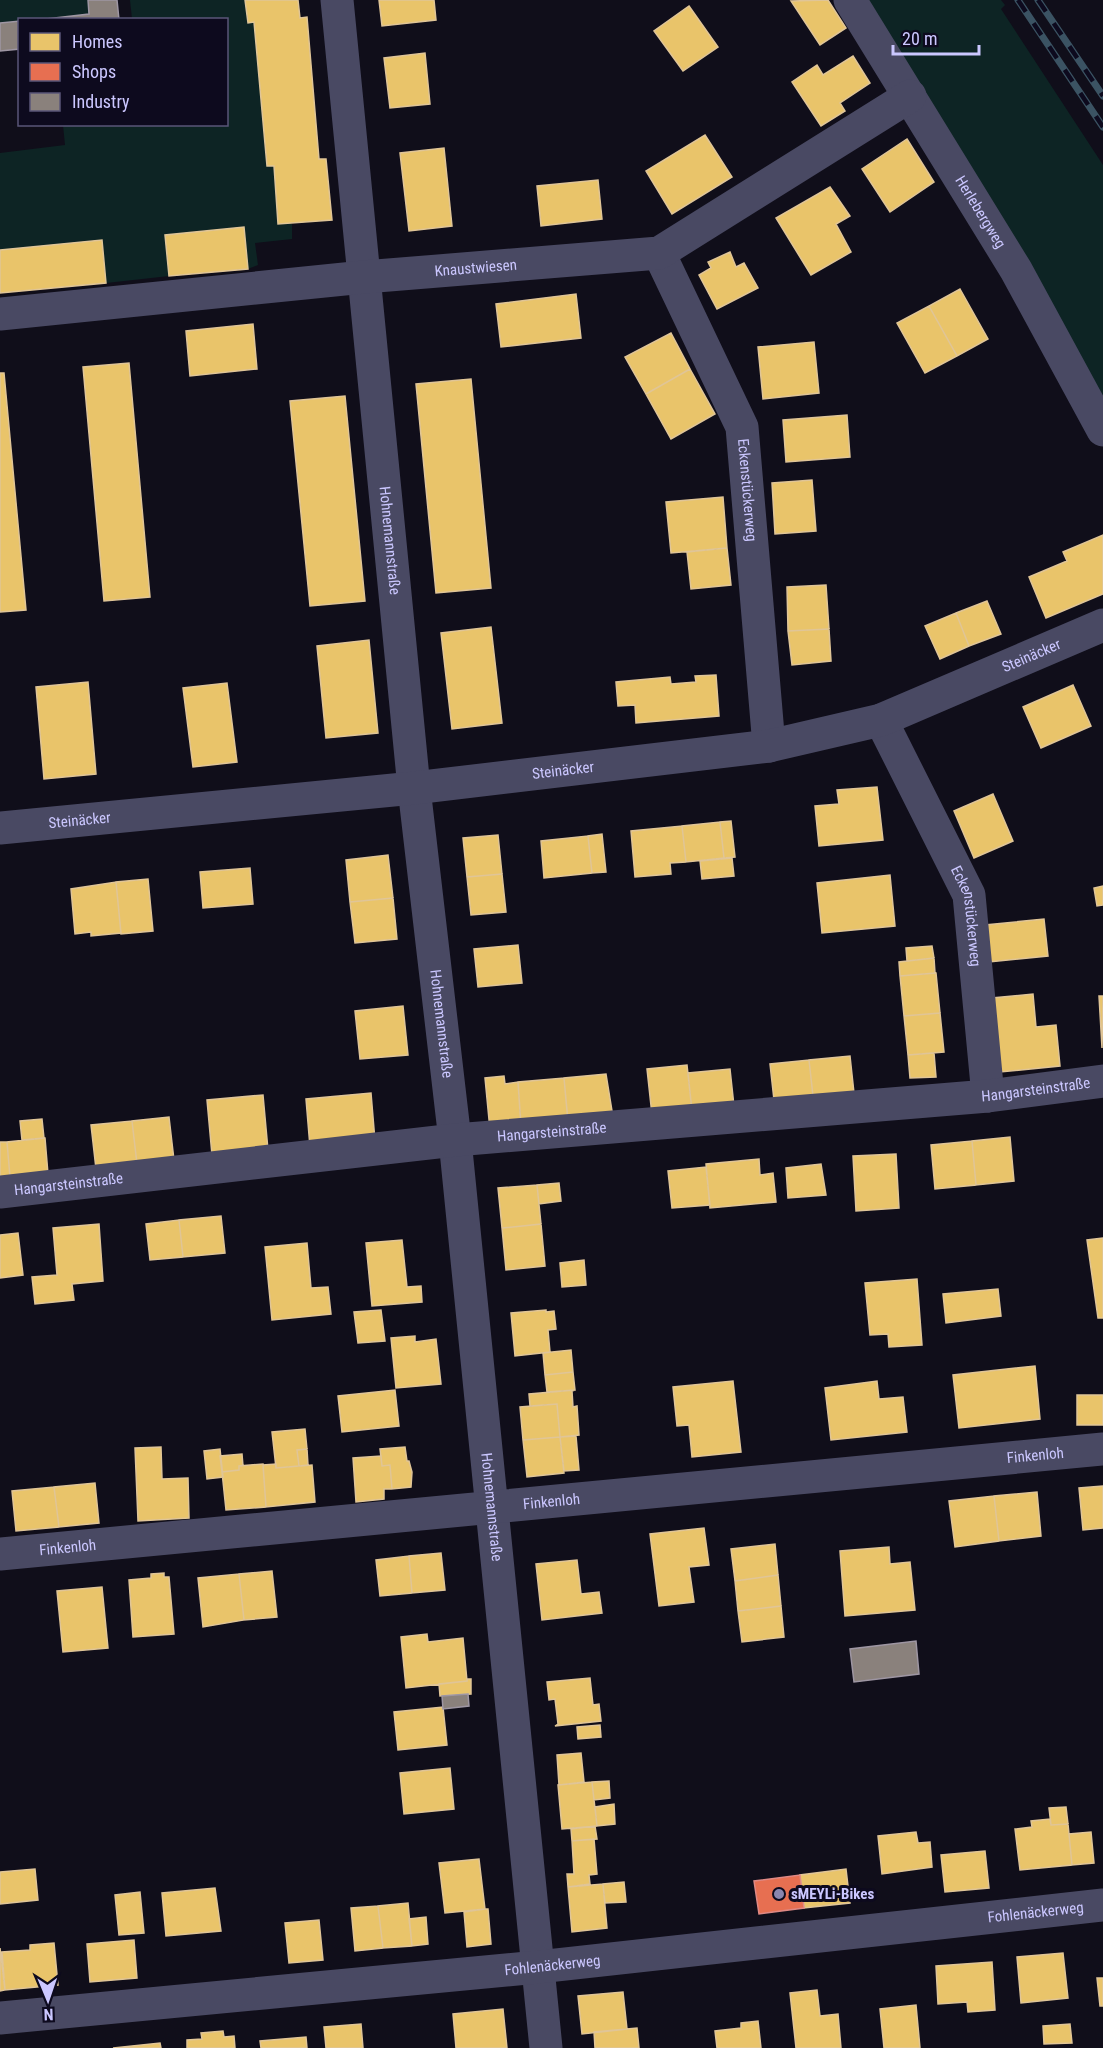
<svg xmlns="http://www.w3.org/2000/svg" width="1103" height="2048" viewBox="0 0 1103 2048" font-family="'Roboto Condensed',sans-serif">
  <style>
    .green { fill: #0d2424 }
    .homes { fill: #e9c46a; stroke: #e0c597; stroke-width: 1.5 }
    .shops { fill: #e76f51; stroke: #df8985; stroke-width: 1.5 }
    .industry { fill: #8a817c; stroke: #9e96a3; stroke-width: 1.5 }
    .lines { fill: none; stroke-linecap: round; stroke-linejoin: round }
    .minor { stroke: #494963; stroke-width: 33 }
    .rail-casing { stroke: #3b5363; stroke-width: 7 }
    .rail { stroke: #0d0a1e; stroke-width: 4.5; stroke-dasharray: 14; stroke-linecap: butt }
    .poi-dot { fill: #8a86af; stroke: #0d0a1e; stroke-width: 2 }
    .labels { text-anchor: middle; stroke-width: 6; stroke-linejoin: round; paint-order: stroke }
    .street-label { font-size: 15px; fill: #cbc7ff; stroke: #0d0a1e }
    .poi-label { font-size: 15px; font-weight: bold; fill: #cbc7ff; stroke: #0d0a1e; text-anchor: start }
  </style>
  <rect width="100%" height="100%" fill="#100e1a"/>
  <!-- green -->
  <path class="green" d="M0 0H88L89 14 0 23Z
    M130 0H245L248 23 254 22 267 166H274L278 224H292V239L255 243 258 265 248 269 243 227 166 235 169 276 106 283 102 240 0 250V153L65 145 63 125 226 124V20L132 19Z
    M863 0H1001L1005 5 1001 9 1103 165V412Z"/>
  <!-- homes -->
  <path class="homes" d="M245 0H298L300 18 307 17 319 159H326L332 220 278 224 274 166H267L254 22 248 23Z
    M379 0H434L436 20 382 26Z
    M828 0 846 28 820 45 791 1Z
    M689 6 718 47 683 71 654 31Z
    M425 53 430 104 390 108 384 58Z
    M853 56 870 83 840 103 845 111 821 126 792 82 817 65 823 75Z
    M705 135 732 177 672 214 646 171Z
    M907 139 934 182 890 212 862 169Z
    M444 148 452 226 409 231 400 153Z
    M598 180 602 219 541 226 537 186Z
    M830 187 850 216 836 224 851 252 811 275 776 218Z
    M244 227 248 269 169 276 165 235Z
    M102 240 106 283 0 293V250Z
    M730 252 736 267 744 263 758 288 717 309 699 275 711 268 708 262Z
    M960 289 988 339 957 356 929 306Z
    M576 294 581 338 501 347 496 304Z
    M929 306 957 356 925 373 897 323Z
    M253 324 257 369 190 376 186 331Z
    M671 333 690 369 646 394 625 357Z
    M814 342 819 393 763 399 758 347Z
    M129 363 150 597 104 601 83 367Z
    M690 369 715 414 671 439 646 394Z
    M0 373H4L26 610 0 612Z
    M471 379 491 588 436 593 416 384Z
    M345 396 365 601 310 606 290 401Z
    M847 415 850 457 786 462 783 420Z
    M812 480 816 531 775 534 772 483Z
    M723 497 727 548 671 553 666 502Z
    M1103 535V594L1046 618 1029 577 1067 561 1063 552Z
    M727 548 731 585 691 589 687 552Z
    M826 585 829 629 788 631 787 587Z
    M987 601 1001 634 969 646 956 613Z
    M956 613 969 646 940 659 925 626Z
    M491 627 502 723 452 729 441 633Z
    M829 629 831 661 792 665 788 631Z
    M369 640 378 733 326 738 317 646Z
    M716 675 719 716 636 723 635 705 618 706 616 682 670 677 671 684 696 682 695 676Z
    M88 682 96 774 44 779 36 687Z
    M227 683 237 762 193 767 183 688Z
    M1073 685 1091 726 1041 748 1023 707Z
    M877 787 883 840 819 846 815 806 839 804 837 790Z
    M993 794 1013 841 974 858 954 811Z
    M731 821 735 857 724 858 720 822Z
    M720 822 724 858 686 862 682 826Z
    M682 826 686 862 670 863 671 874 635 877 631 831Z
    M602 834 606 872 592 873 588 836Z
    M498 835 502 874 467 877 463 838Z
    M588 836 592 873 544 878 541 841Z
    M388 855 393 898 350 902 346 860Z
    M732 858 734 876 702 879 700 861Z
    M250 868 253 904 203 908 200 872Z
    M502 874 506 912 471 915 467 877Z
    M890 875 895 926 822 933 817 883Z
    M148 879 153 931 121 934 116 882Z
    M116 882 121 933 91 936V932L75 934 71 889Z
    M1103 886V905L1097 906 1094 888Z
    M393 898 397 939 355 943 350 902Z
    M1044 919 1048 956 989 962 985 925Z
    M518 945 522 983 478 987 474 949Z
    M932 946 934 958 907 961 906 948Z
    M934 958 935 973 900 976 899 962Z
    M936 973 940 1013 904 1016 900 976Z
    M1033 994 1036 1027 1056 1025 1060 1066 1000 1072 992 998Z
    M1099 996H1103L1102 1048Z
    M403 1006 408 1055 360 1059 355 1011Z
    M940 1013 944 1052 908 1055 904 1016Z
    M934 1053 936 1077 910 1078 908 1055Z
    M850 1056 854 1093 813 1096 809 1060Z
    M809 1060 813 1096 774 1100 770 1064Z
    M687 1065 692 1111 652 1115 647 1069Z
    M730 1069 734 1106 692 1111 688 1073Z
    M606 1074 613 1117 568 1122 564 1078Z
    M504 1076 505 1084 518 1082 521 1127 490 1130 485 1078Z
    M564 1078 568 1121 521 1125 518 1082Z
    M371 1093 375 1141 310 1147 306 1099Z
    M263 1095 268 1150 212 1155 207 1100Z
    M169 1117 174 1160 137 1164 132 1121Z
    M42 1119 44 1138 22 1140 20 1121Z
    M132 1121 137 1164 96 1169 91 1125Z
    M1010 1137 1014 1181 976 1185 972 1141Z
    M45 1138 48 1174 10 1177 7 1142Z
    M972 1141 976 1185 935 1189 931 1145Z
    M0 1142H7L10 1177 0 1178Z
    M896 1154 899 1208 856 1211 853 1156Z
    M759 1159 760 1175 773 1173 776 1202 710 1208 706 1164Z
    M821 1164 826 1195 788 1198 786 1168Z
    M706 1167 710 1205 672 1208 668 1171Z
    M559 1183 561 1201 539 1204 537 1185Z
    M537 1185 541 1224 502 1228 498 1188Z
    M221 1216 225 1253 183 1257 179 1220Z
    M179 1220 183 1257 150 1260 146 1224Z
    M99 1224 103 1281 72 1284 74 1300 35 1304 32 1277 57 1275 53 1228Z
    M541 1224 545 1266 506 1270 502 1228Z
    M18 1233 23 1275 0 1278V1235Z
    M1103 1238V1318H1098L1087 1240Z
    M402 1240 407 1287 421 1286 422 1302 372 1306 366 1243Z
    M307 1243 311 1288 328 1287 331 1314 272 1320 265 1247Z
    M584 1260 586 1285 562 1287 560 1263Z
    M917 1279 922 1345 889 1347 888 1334 870 1335 865 1283Z
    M998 1289 1001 1316 946 1323 943 1294Z
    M381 1310 385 1341 358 1343 354 1312Z
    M546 1310V1312L554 1311 556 1329 548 1330 550 1352 515 1356 511 1313Z
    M415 1336V1342L436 1339 441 1384 396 1388 391 1338Z
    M571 1350 573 1372 545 1375 543 1353Z
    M1035 1366 1040 1419 959 1428 953 1375Z
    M573 1372 575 1390 547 1392 545 1375Z
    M733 1381 741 1452 692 1457 689 1425 677 1426 673 1387Z
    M877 1381 879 1399 903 1397 907 1432 831 1440 825 1388Z
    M395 1390 399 1426 342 1432 338 1396Z
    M575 1390 572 1391 573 1407 577 1406 579 1435 560 1437 557 1404 530 1406 529 1394Z
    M1077 1395H1103V1425H1077Z
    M557 1404 560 1437 523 1440 520 1407Z
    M305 1429 307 1449 297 1450 299 1466 276 1468 272 1432Z
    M576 1436 579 1470 564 1471 560 1437Z
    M560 1437 564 1473 527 1477 523 1440Z
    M161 1447 162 1479 188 1478 189 1518 138 1521 135 1448Z
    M405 1447 407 1461H409L412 1472 411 1487 392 1489 390 1465 382 1466 380 1449Z
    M220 1449 223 1477 207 1479 204 1451Z
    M307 1449 308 1465 299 1466 297 1450Z
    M242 1454 243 1466H239V1470L222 1472 220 1456Z
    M381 1456 382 1466 390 1465 392 1489H384V1499L356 1502 353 1458Z
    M263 1464 266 1507 226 1510 222 1472 239 1470V1466Z
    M276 1464V1468L312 1465 315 1502 266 1507 263 1465Z
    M95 1483 99 1523 59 1527 54 1487Z
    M1103 1486V1528L1083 1530 1079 1488Z
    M54 1487 59 1527 16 1531 12 1491Z
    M1037 1492 1041 1536 999 1541 994 1496Z
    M994 1496 999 1541 955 1547 949 1501Z
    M704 1528 709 1565 689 1567 694 1602 659 1606 650 1534Z
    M775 1544 778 1575 735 1581 731 1549Z
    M889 1547 890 1564 910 1562 915 1610 845 1616 840 1551Z
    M441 1553 445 1590 412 1593 409 1556Z
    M409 1556 412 1593 380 1596 376 1560Z
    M577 1560 581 1594 599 1592 602 1613 542 1620 536 1564Z
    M272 1571 277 1617 244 1620 239 1574Z
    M164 1573V1577H169L174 1634 133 1637 129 1580 151 1578V1574Z
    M239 1574 244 1620 203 1627 198 1578Z
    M778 1575 781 1606 738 1611 735 1581Z
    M102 1587 108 1648 63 1652 57 1591Z
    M781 1606 784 1637 742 1642 738 1611Z
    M427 1634 428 1642 463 1638 467 1681 406 1688 401 1637Z
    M590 1678 593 1705 599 1704 601 1721 555 1726 558 1724 555 1699 549 1700 547 1682Z
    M467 1679H471V1694L440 1696 439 1684 467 1681Z
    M443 1707 447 1745 398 1750 394 1712Z
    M600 1725 601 1737 578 1739 577 1727Z
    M581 1753 584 1782 559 1785 557 1755Z
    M450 1768 454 1809 404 1814 400 1773Z
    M609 1781 610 1798 594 1800 592 1782Z
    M592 1782 597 1826 562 1829 558 1785Z
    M614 1804 615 1824 597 1826 595 1807Z
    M1066 1807 1068 1824 1051 1825 1049 1808Z
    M1050 1819 1051 1825 1068 1824 1072 1865 1020 1870 1015 1829 1032 1827 1031 1821Z
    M595 1826 597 1839 572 1841 571 1829Z
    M916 1832 918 1843 930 1842 932 1867 882 1874 878 1836Z
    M1091 1832 1094 1863 1072 1865 1069 1834Z
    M594 1839 597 1874 589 1875 590 1884 568 1887 567 1874H574L572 1841Z
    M985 1851 989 1888 945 1892 941 1855Z
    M479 1859 485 1909 445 1913 439 1863Z
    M35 1869 38 1900 0 1904V1872Z
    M846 1869 850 1903 804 1908 800 1875Z
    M624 1882 626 1902 605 1903 603 1884Z
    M603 1884 607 1928 572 1932 568 1887Z
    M215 1888 221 1931 166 1936 162 1893Z
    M140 1892 144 1933 119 1935 115 1895Z
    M408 1903 412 1946 383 1948 378 1906Z
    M378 1906 383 1948 355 1951 351 1908Z
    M485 1909H488L491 1944 467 1947 464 1912Z
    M426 1917 428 1944 412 1946 409 1919Z
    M319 1920 323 1960 289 1963 285 1923Z
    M134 1940 137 1978 90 1982 87 1944Z
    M54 1943 58 1985 5 1990 2 1952 30 1950V1945Z
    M0 1948 5 1990 0 1991Z
    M1063 1953 1068 1998 1021 2003 1017 1957Z
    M992 1962 995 2010 968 2012 967 2002 938 2004 936 1966Z
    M1097 1978H1103V2006H1100Z
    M817 1990 820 2016 838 2014 841 2048H796L790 1993Z
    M623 1992 627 2029 582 2034 578 1996Z
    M916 2005 920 2048H884L880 2009Z
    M503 2009 507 2048H456L453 2014Z
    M758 2021 761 2048H717L715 2031 741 2028V2023Z
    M361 2024 363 2048H326L324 2027Z
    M1070 2024 1072 2043 1044 2044 1043 2026Z
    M637 2028 639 2048H595L594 2032Z
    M223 2031 224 2037 234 2036 235 2048H187V2040L202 2039 201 2033Z
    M306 2037 307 2048H261L260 2041Z
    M160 2043 161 2048H113Z"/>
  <!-- shops -->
  <path class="shops" d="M800 1875 804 1908 759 1914 754 1881Z"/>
  <!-- industry -->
  <path class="industry" d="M88 0H117L119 20H37L89 14Z
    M20 21V49L0 51V23Z
    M916 1641 919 1674 854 1682 850 1649Z
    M468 1694 469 1706 443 1709 442 1696Z"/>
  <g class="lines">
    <!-- minor -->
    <g class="minor">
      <path id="s1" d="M337 0 414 788 455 1140 546 2048"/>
      <path id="s2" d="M850 0 1016 270 1103 430"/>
      <path id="s3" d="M659 253 742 427 769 746"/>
      <path id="s4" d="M0 314 364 277 659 253 910 96"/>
      <path id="s5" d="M881 720 969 895 988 1096"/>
      <path id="s6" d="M0 828 414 788 769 746 881 720 1103 625"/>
      <path id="s7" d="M0 1192 455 1140 988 1096 1103 1081"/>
      <path id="s8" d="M0 1554 1103 1449"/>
      <path id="s9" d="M0 2018 538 1967 1103 1905"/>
    </g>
    <defs>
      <path id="rail" d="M1018 0 1103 127
        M1038 0 1103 96"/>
    </defs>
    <!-- rail casing -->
    <use href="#rail" class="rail-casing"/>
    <!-- rail -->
    <use href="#rail" class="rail"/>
  </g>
  <!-- markers -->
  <circle class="poi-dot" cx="779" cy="1894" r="6"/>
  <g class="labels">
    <!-- street labels -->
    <g class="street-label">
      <text dy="5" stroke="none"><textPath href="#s2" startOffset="249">Herlebergweg</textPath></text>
      <text dy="5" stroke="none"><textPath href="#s4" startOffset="478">Knaustwiesen</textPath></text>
      <text dy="5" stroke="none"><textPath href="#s3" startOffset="256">Eckenstückerweg</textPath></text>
      <text dy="5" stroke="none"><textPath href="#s1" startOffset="543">Hohnemannstraße</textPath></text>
      <text dy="5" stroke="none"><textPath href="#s6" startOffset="1052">Steinäcker</textPath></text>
      <text dy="5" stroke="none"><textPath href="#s6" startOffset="566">Steinäcker</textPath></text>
      <text dy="5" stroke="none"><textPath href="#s6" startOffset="80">Steinäcker</textPath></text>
      <text dy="5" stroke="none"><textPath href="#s5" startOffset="216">Eckenstückerweg</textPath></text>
      <text dy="5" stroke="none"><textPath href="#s1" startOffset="1029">Hohnemannstraße</textPath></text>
      <text dy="5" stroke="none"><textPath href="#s7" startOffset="1041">Hangarsteinstraße</textPath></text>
      <text dy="5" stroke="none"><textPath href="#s7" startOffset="555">Hangarsteinstraße</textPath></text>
      <text dy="5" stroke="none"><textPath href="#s7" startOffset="69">Hangarsteinstraße</textPath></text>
      <text dy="5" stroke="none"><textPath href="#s8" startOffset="1040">Finkenloh</textPath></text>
      <text dy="5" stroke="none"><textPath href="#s8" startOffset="554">Finkenloh</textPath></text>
      <text dy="5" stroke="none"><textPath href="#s1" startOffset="1515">Hohnemannstraße</textPath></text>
      <text dy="5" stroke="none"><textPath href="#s8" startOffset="68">Finkenloh</textPath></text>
      <text dy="5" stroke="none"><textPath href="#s9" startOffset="1041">Fohlenäckerweg</textPath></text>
      <text dy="5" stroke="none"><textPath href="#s9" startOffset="555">Fohlenäckerweg</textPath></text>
    </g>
    <!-- poi labels -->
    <g class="poi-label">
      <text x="791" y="1899">sMEYLi-Bikes</text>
    </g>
  </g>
  <!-- legend -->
  <rect x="18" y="18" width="210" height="108" fill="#0d0a1e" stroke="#595678" stroke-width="1.5"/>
  <rect x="30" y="33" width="30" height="18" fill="#e9c46a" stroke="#595678" stroke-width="1.5"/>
  <text x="72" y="48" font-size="18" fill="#cbc7ff">Homes</text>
  <rect x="30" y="63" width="30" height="18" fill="#e76f51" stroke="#595678" stroke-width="1.5"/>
  <text x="72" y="78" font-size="18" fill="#cbc7ff">Shops</text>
  <rect x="30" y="93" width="30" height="18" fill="#8a817c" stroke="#595678" stroke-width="1.5"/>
  <text x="72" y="108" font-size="18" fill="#cbc7ff">Industry</text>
  <!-- north arrow -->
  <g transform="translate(48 2000) rotate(178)" stroke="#0d0a1e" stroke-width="4.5" paint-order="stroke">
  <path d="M0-4.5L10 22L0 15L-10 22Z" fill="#cbc7ff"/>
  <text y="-9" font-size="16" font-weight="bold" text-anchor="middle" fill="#cbc7ff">N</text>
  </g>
  <!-- scale -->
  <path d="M893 45v9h86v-9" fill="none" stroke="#cbc7ff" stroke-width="3"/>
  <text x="902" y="45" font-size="18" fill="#cbc7ff" stroke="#0d0a1e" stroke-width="4.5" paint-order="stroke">20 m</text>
</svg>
